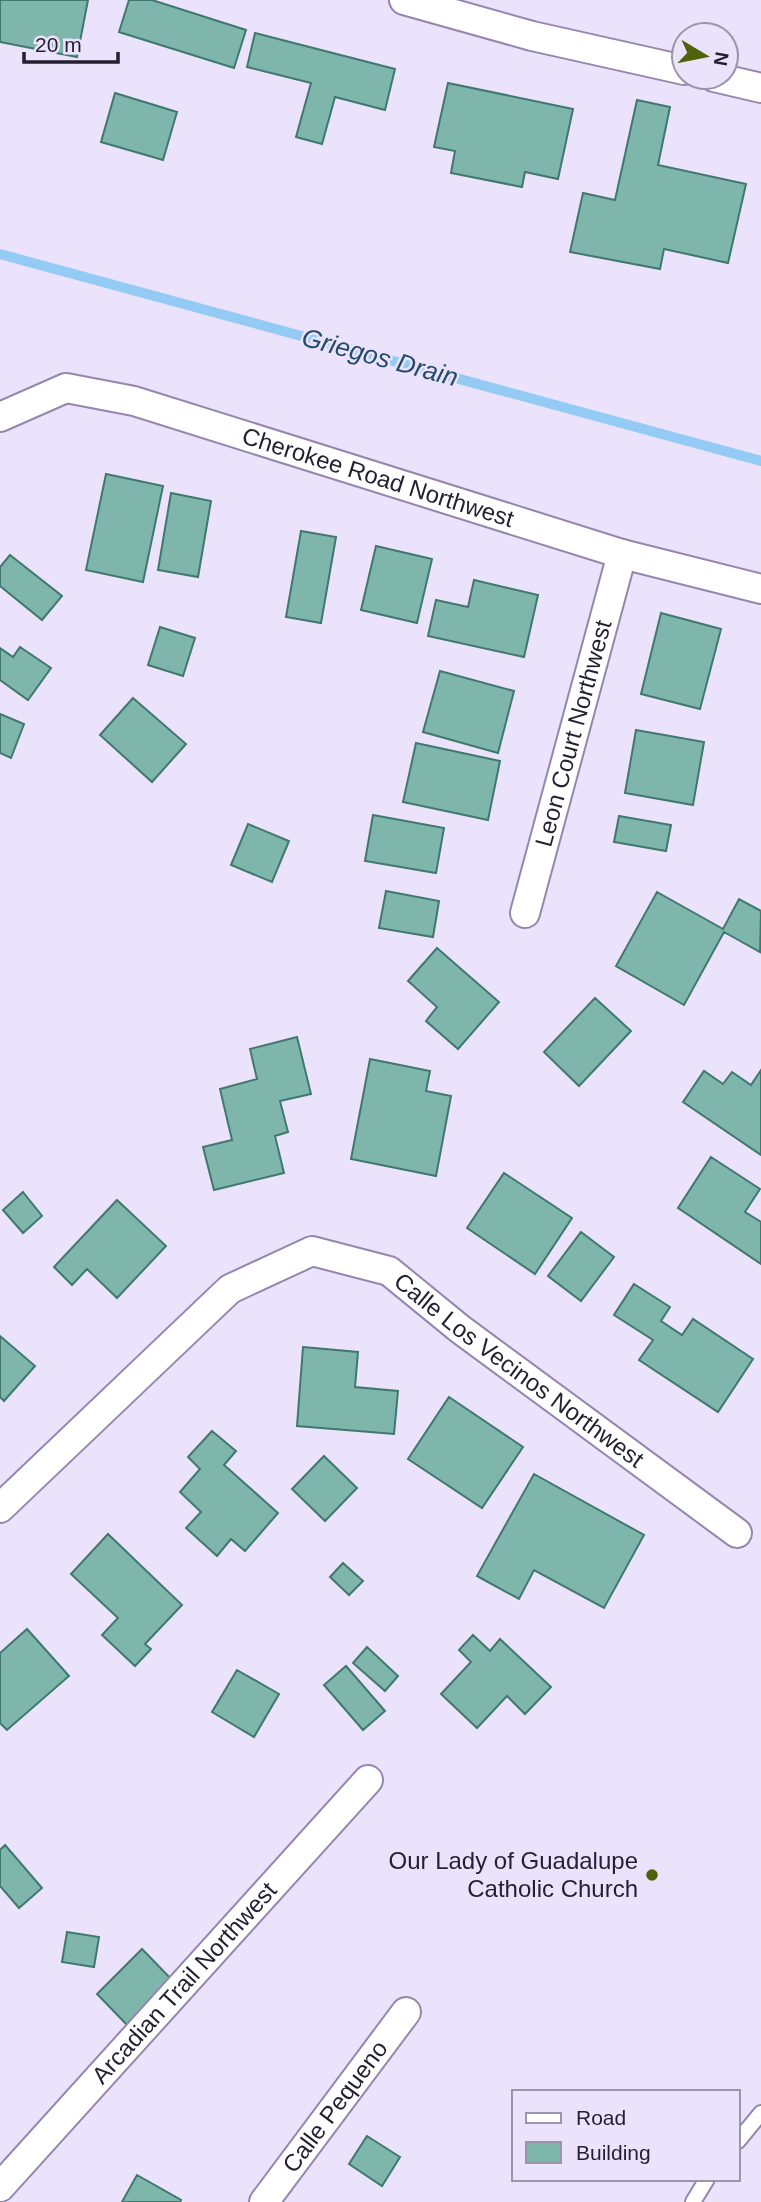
<svg xmlns="http://www.w3.org/2000/svg" width="761" height="2202" viewBox="0 0 761 2202" font-family="Arial,sans-serif">
  <style>
    .lines { fill: none; stroke-linecap: round; stroke-linejoin: round }
    .stream { stroke: #93cbf4; stroke-width: 10 }
    .building { fill: #7eb6ac; stroke: #41786e; stroke-width: 2 }
    .lane-casing { stroke: #9586ae; stroke-width: 18 }
    .street-casing { stroke: #9586ae; stroke-width: 32 }
    .lane { stroke: #fff; stroke-width: 14 }
    .street { stroke: #fff; stroke-width: 28 }
    .poi-dot { fill: #506209; stroke: #ebe2fc; stroke-width: 2.5 }
    .labels { text-anchor: middle; stroke-width: 5; stroke-linejoin: round; paint-order: stroke }
    .street-label { font-size: 24px; fill: #251f2f; stroke: #ebe2fc }
    .poi-label { font-size: 24px; fill: #251f2f; stroke: #ebe2fc; text-anchor: end }
    .water-label { font-size: 26px; font-style: italic; fill: #234c69; stroke: #ebe2fc }
  </style>
  <rect width="100%" height="100%" fill="#ebe2fc"/>
  <g class="lines">
    <!-- stream -->
    <path class="stream" d="M0 254 761 461"/>
  </g>
  <!-- building -->
  <path class="building" d="M0 0H88L77 57 0 42Z
    M129 0H152L246 30 234 68 119 32Z
    M255 33 395 69 385 110 335 97 322 144 296 137 311 83 247 67Z
    M448 83 573 109 558 179 525 172 522 187 451 173 455 151 434 147Z
    M115 93 177 112 163 160 101 142Z
    M637 100 670 107 658 165 746 184 728 263 664 249 660 269 570 252 583 193 615 200Z
    M106 474 163 486 143 582 86 570Z
    M171 493 211 501 198 577 158 570Z
    M301 531 336 537 321 623 286 617Z
    M376 546 432 559 417 623 361 610Z
    M10 555 62 596 42 620 0 586V567Z
    M474 580 538 595 524 657 428 636 436 600 468 607Z
    M661 613 721 629 700 709 641 694Z
    M160 627 195 638 183 676 148 665Z
    M20 647 51 668 28 700 0 680V648L13 657Z
    M440 671 514 691 498 753 423 732Z
    M133 698 186 744 152 782 100 735Z
    M0 714 24 724 11 758 0 753Z
    M636 730 704 742 693 805 625 793Z
    M416 743 500 761 488 820 403 802Z
    M373 815 444 828 436 873 365 861Z
    M619 816 671 825 666 851 614 842Z
    M248 824 289 841 272 882 231 865Z
    M386 891 439 901 433 937 379 928Z
    M657 892 723 929 739 899 761 911 760 952 724 932 684 1005 616 966Z
    M437 948 499 1002 458 1049 426 1021 437 1007 408 981Z
    M595 998 631 1031 579 1086 544 1052Z
    M297 1037 311 1094 280 1101 288 1132 275 1136 284 1173 214 1190 203 1147 232 1140 220 1089 257 1079 250 1049Z
    M370 1059 430 1071 426 1091 451 1096 436 1176 351 1159Z
    M761 1070V1155L683 1102 704 1071 723 1084 732 1072 751 1085Z
    M711 1157 760 1189 745 1212 761 1222V1264L678 1208Z
    M504 1173 572 1218 535 1274 467 1228Z
    M23 1192 42 1216 23 1233 3 1210Z
    M117 1200 166 1246 117 1298 87 1269 72 1285 54 1267Z
    M581 1232 614 1257 581 1301 548 1276Z
    M634 1284 670 1307 661 1321 682 1335 693 1319 753 1359 718 1412 639 1360 653 1340 614 1315Z
    M0 1336 35 1366 4 1401 0 1397Z
    M303 1347 358 1352 355 1387 398 1391 394 1434 297 1426Z
    M449 1397 523 1447 482 1508 408 1459Z
    M212 1431 236 1451 224 1465 278 1513 245 1551 231 1539 217 1556 186 1528 201 1512 180 1492 200 1469 188 1457Z
    M324 1456 357 1488 325 1521 292 1489Z
    M534 1474 644 1535 604 1608 534 1570 519 1599 477 1576Z
    M108 1534 182 1605 145 1644 151 1649 135 1666 102 1635 118 1618 71 1574Z
    M343 1563 363 1581 349 1595 330 1577Z
    M27 1629 69 1676 7 1730 0 1723V1653Z
    M473 1635 490 1651 500 1639 551 1687 525 1714 507 1696 477 1728 441 1694 471 1662 459 1650Z
    M367 1647 398 1676 385 1691 353 1663Z
    M346 1666 385 1711 363 1730 324 1685Z
    M237 1670 279 1694 254 1737 212 1712Z
    M5 1845 42 1888 19 1908 0 1886V1850Z
    M67 1932 99 1937 94 1967 62 1962Z
    M142 1949 177 1985 132 2030 97 1994Z
    M367 2136 400 2157 382 2186 349 2164Z
    M137 2175 181 2200 180 2202H122Z"/>
  <g class="lines">
    <defs>
      <path id="lane" d="M738 2141 761 2113
        M693 2202 707 2179"/>
      <g id="street">
        <path d="M404 0 532 36 684 70"/>
        <path d="M714 77 761 88"/>
        <path id="s1" d="M0 417 66 388 134 401 622 554 761 589"/>
        <path id="s2" d="M525 913 622 554"/>
        <path id="s3" d="M0 1508 230 1289 312 1251 389 1271 460 1329 737 1533"/>
        <path id="s4" d="M0 2187 368 1780"/>
        <path id="s5" d="M264 2202 406 2012"/>
      </g>
    </defs>
    <!-- lane casing -->
    <use href="#lane" class="lane-casing"/>
    <!-- street casing -->
    <use href="#street" class="street-casing"/>
    <!-- lane -->
    <use href="#lane" class="lane"/>
    <!-- street -->
    <use href="#street" class="street"/>
  </g>
  <!-- markers -->
  <circle class="poi-dot" cx="652" cy="1875" r="7"/>
  <g class="labels">
    <!-- street labels -->
    <g class="street-label">
      <text dy="8" stroke="none"><textPath href="#s1" startOffset="397">Cherokee Road Northwest</textPath></text>
      <text dy="8" stroke="none"><textPath href="#s2" startOffset="186">Leon Court Northwest</textPath></text>
      <text dy="8" stroke="none"><textPath href="#s3" startOffset="651">Calle Los Vecinos Northwest</textPath></text>
      <text dy="8" stroke="none"><textPath href="#s4" startOffset="275">Arcadian Trail Northwest</textPath></text>
      <text dy="8" stroke="none"><textPath href="#s5" startOffset="119">Calle Pequeno</textPath></text>
    </g>
    <!-- poi labels -->
    <g class="poi-label">
      <text x="638" y="1869">Our Lady of Guadalupe<tspan x="638" dy="28">Catholic Church</tspan></text>
    </g>
    <!-- water labels -->
    <g class="water-label">
      <text transform="translate(380 357) rotate(15)" y="9">Griegos Drain</text>
    </g>
  </g>
  <!-- legend -->
  <rect x="512" y="2090" width="228" height="91" fill="#ebe2fc" stroke="#9c94aa" stroke-width="2"/>
  <rect x="526" y="2113" width="35" height="10" fill="#ffffff" stroke="#9c94aa" stroke-width="2"/>
  <text x="576" y="2125" font-size="21" fill="#251f2f">Road</text>
  <rect x="526" y="2142" width="35" height="21" fill="#7eb6ac" stroke="#9c94aa" stroke-width="2"/>
  <text x="576" y="2160" font-size="21" fill="#251f2f">Building</text>
  <!-- north arrow -->
  <g transform="translate(705 56) rotate(100)"><circle r="33" fill="#ebe2fc" stroke="#9c94aa" stroke-width="2"/>
  <path d="M0-5L12 26L0 18L-12 26Z" fill="#506209"/>
  <text y="-10" font-size="19" font-weight="bold" text-anchor="middle" fill="#251f2f">N</text>
  </g>
  <!-- scale -->
  <path d="M24 52v10h94v-10" fill="none" stroke="#251f2f" stroke-width="3.5"/>
  <text x="35" y="52" font-size="21" fill="#251f2f" stroke="#ebe2fc" stroke-width="5" paint-order="stroke">20 m</text>
</svg>
